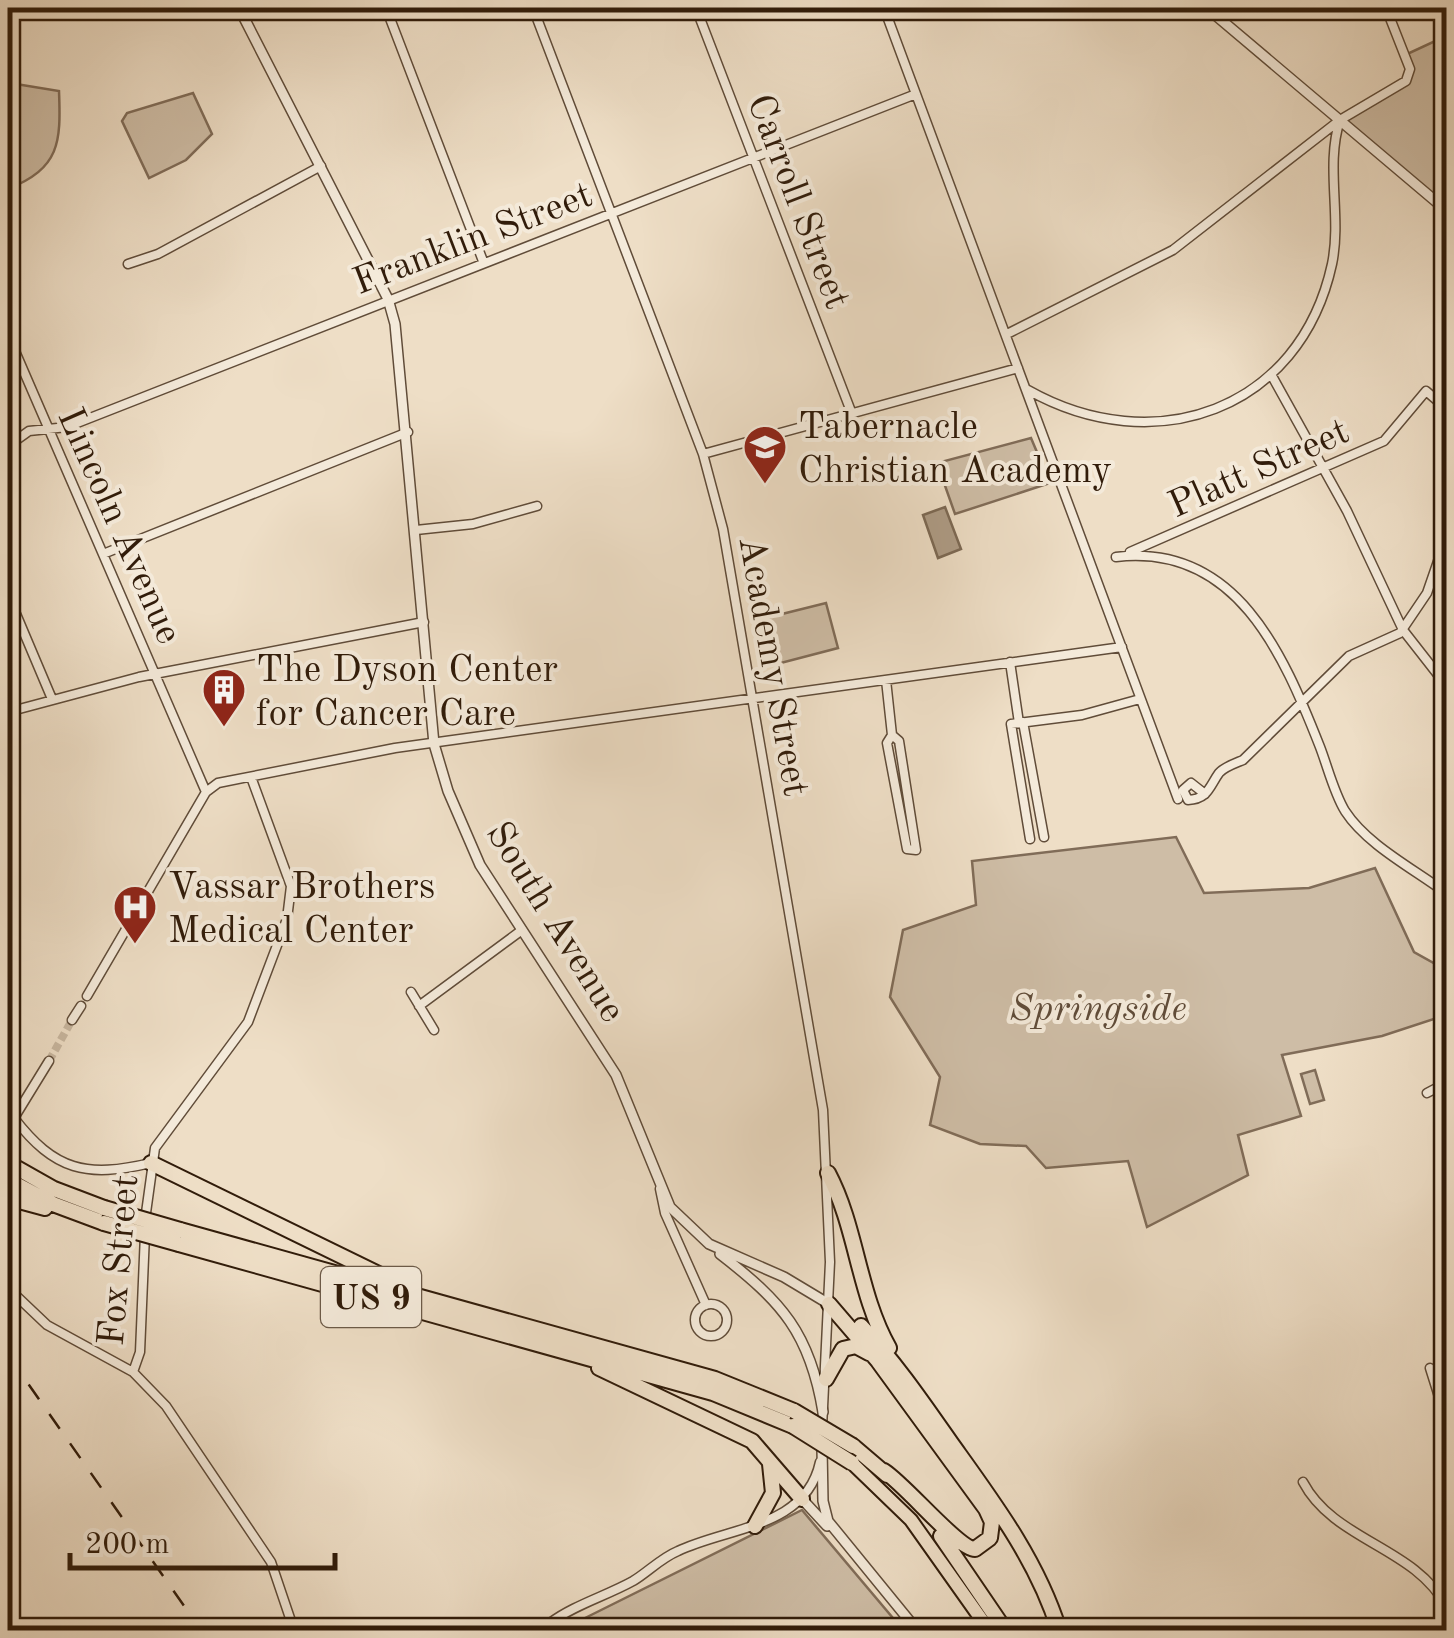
<svg xmlns="http://www.w3.org/2000/svg" width="1454" height="1638" viewBox="0 0 1454 1638" font-family="'Old Standard TT',serif">
  <style>
    .green { fill: #cebda6; stroke: #806c58; stroke-width: 2.5 }
    .water { fill: #ae9c86; stroke: #7c6954; stroke-width: 2.5 }
    .lines { fill: none; stroke-linecap: round; stroke-linejoin: round }
    .minor-tunnel { stroke: #c8b7a0; stroke-width: 8; stroke-dasharray: 8 4; stroke-linecap: butt }
    .minor-casing { stroke: #604c39; stroke-width: 11 }
    .tertiary-casing { stroke: #604c39; stroke-width: 12 }
    .trunk-casing { stroke: #311c0a; stroke-width: 16 }
    .motorway-casing { stroke: #311c0a; stroke-width: 18 }
    .minor { stroke: #f4eada; stroke-width: 8 }
    .tertiary { stroke: #f4eada; stroke-width: 9 }
    .trunk { stroke: #eedec6; stroke-width: 12 }
    .motorway { stroke: #eedec6; stroke-width: 14 }
    .rail { stroke: #311c0a; stroke-width: 2.5; stroke-dasharray: 18 18; stroke-linecap: butt }
    .motorway-bridge-casing { stroke: #311c0a; stroke-width: 18; stroke-linecap: butt }
    .motorway-bridge { stroke: #eedec6; stroke-width: 14 }
    .labels { text-anchor: middle; stroke-width: 8; stroke-linejoin: round; paint-order: stroke }
    .shield { fill: #f4eada; stroke: #6c5a48; stroke-width: 2.5 }
    .shield-label { font-size: 35px; font-weight: bold; fill: #311c0a }
    .street-label { font-size: 38px; fill: #311c0a; stroke: #f4eada }
    .poi-label { font-size: 38px; fill: #311c0a; stroke: #f4eada; text-anchor: start }
    .park-label { font-size: 38px; font-style: italic; fill: #604c39; stroke: #f4eada }
  </style>
  <rect width="100%" height="100%" fill="#eedec6"/>
  <filter id="stains"><feTurbulence type="fractalNoise" baseFrequency=".002" numOctaves="4"/><feColorMatrix values="0 0 0 0 .2 0 0 0 0 .09 0 0 0 0 .02 0 0 0 .5 -.17"/></filter>
  <radialGradient id="worn" r=".72"><stop offset=".6" stop-color="#630" stop-opacity="0"/><stop offset="1" stop-color="#630" stop-opacity=".3"/></radialGradient>
  <!-- green -->
  <path class="green" d="M1446 36V210L1340 120 1410 76 1405 55Z
    M16 84 59 91C61 143 60 168 8 189V87Z
    M193 93 212 134 186 160 149 178 122 121 127 113Z
    M1031 438 1050 483 955 514 937 463Z
    M826 603 838 648 777 664 766 618Z
    M1176 837 1204 893 1309 888 1375 868 1414 952 1446 970V1015L1382 1036 1282 1055 1301 1116 1238 1135 1248 1175 1147 1227 1128 1161 1046 1168 1026 1146 980 1144 930 1125 940 1077 890 997 903 930 976 905 972 861Z
    M1315 1070 1324 1100 1310 1104 1301 1074Z
    M802 1510 903 1630H561Z"/>
  <!-- water -->
  <path class="water" d="M945 507 961 549 938 558 923 515Z"/>
  <g class="lines">
    <!-- minor-tunnel -->
    <path class="minor-tunnel" d="M49 1061 72 1020"/>
    <defs>
      <path id="minor" d="M386 8 483 261
        M533 8 703 454 723 529 823 1110 830 1262 822 1428
        M696 8 852 414
        M884 8 1178 799
        M128 264 158 254 321 166
        M1007 334 1173 250 1340 120 1406 81 1410 69 1386 8
        M8 335 206 792
        M1272 376 1347 511 1403 630 1446 685
        M1028 390C1154 461 1300 411 1332 264 1342 216 1325 166 1340 120
        M8 446 29 431 67 427 916 94
        M703 454 1018 368
        M416 530 473 524 537 506
        M1130 552 1384 441 1426 391 1446 408
        M103 554 408 432
        M1116 557C1236 543 1283 653 1320 747 1328 768 1334 793 1345 811 1367 845 1414 869 1446 893
        M8 595 52 699
        M1010 662 1019 723
        M886 680 892 735 887 743 907 849 916 850 899 741 892 735
        M8 712 139 677 424 622
        M1023 722 1044 837
        M1205 794 1191 783 1183 790 1188 800C1208 799 1209 787 1219 773 1224 767 1236 763 1243 760L1349 656 1400 633 1427 593 1446 538
        M1030 839 1011 724 1082 715 1140 699
        M411 992 434 1030
        M87 996 206 792 218 783 395 748 1122 647
        M419 1006 522 930
        M72 1020 81 1006
        M49 1061 14 1118C55 1171 86 1178 151 1163
        M1427 1093 1446 1083
        M660 1189 665 1213 706 1305
        M145 1220 155 1148 248 1022 287 919 291 886 251 777
        M8 1288 47 1325 133 1372 166 1406 271 1562 294 1630
        M695 1320a16 16 0 1 1 32 0a16 16 0 1 1-32 0Z
        M1430 1368 1446 1419
        M133 1372 140 1352 145 1234
        M1303 1482C1334 1541 1415 1547 1446 1606
        M550 1623C574 1605 606 1596 633 1581 648 1572 661 1558 678 1551 728 1527 806 1528 820 1462"/>
      <path id="tertiary" d="M239 8 388 299 395 324 434 744 448 791 480 865 616 1075 670 1207 709 1244 784 1277 829 1304
        M1207 8 1446 210
        M720 1254C782 1302 810 1333 823 1412
        M822 1448 823 1501 828 1521 917 1630
        M802 1499 827 1526"/>
      <path id="trunk" d="M852 1463 911 1520 989 1630"/>
      <path id="motorway" d="M8 1163 54 1189 104 1208
        M151 1163 401 1285
        M828 1173C857 1228 858 1293 889 1348
        M8 1180 53 1204 104 1223
        M8 1198 45 1208
        M180 1230 715 1379 794 1411
        M179 1244 713 1393 793 1426
        M829 1304 878 1361 986 1509 992 1522 990 1538 975 1549C958 1549 907 1486 884 1471
        M861 1326C895 1362 923 1403 951 1443 994 1503 1037 1560 1059 1630
        M599 1368 752 1441 802 1499
        M826 1379 843 1349 856 1346 869 1353
        M853 1446 887 1475
        M755 1526 773 1493 770 1464
        M941 1536 1005 1630"/>
    </defs>
    <!-- minor casing -->
    <use href="#minor" class="minor-casing"/>
    <!-- tertiary casing -->
    <use href="#tertiary" class="tertiary-casing"/>
    <!-- trunk casing -->
    <use href="#trunk" class="trunk-casing"/>
    <!-- motorway casing -->
    <use href="#motorway" class="motorway-casing"/>
    <!-- minor -->
    <use href="#minor" class="minor"/>
    <!-- tertiary -->
    <use href="#tertiary" class="tertiary"/>
    <!-- trunk -->
    <use href="#trunk" class="trunk"/>
    <!-- motorway -->
    <use href="#motorway" class="motorway"/>
    <!-- rail -->
    <path class="rail" d="M8 1355 201 1630"/>
    <defs>
      <path id="motorway-bridge" d="M104 1208 180 1230
        M104 1223 179 1244
        M794 1411 853 1446
        M793 1426 852 1463"/>
    </defs>
    <!-- motorway-bridge casing -->
    <use href="#motorway-bridge" class="motorway-bridge-casing"/>
    <!-- motorway-bridge -->
    <use href="#motorway-bridge" class="motorway-bridge"/>
  </g>
  <!-- icons -->
  <defs>
    <symbol id="school-pin" viewBox="-11 -11 22 30"><path d="M0 17L-7.5 6A9.5 9.5 0 1 1 7.5 6Z" fill="#8f2418" stroke="#f4eada"/><path d="M0-5L7-2L0 1L-7-2ZM-4 1L0 2.5L4 1V4Q0 6-4 4Z" fill="#fff"/></symbol>
    <symbol id="building-pin" viewBox="-11 -11 22 30"><path d="M0 17L-7.5 6A9.5 9.5 0 1 1 7.5 6Z" fill="#8f2418" stroke="#f4eada"/><path d="M-4-6H4V6H1V3H-1V6H-4ZM-2.5-4.3h1.7v1.8h-1.7ZM.8-4.3h1.7v1.8H.8ZM-2.5-1h1.7V.8h-1.7ZM.8-1h1.7V.8H.8Z" fill="#fff"/></symbol>
    <symbol id="hospital-pin" viewBox="-11 -11 22 30"><path d="M0 17L-7.5 6A9.5 9.5 0 1 1 7.5 6Z" fill="#8f2418" stroke="#f4eada"/><path d="M-5-5h3v3.5h4V-5h3V5h-3V1.5h-4V5h-3Z" fill="#fff"/></symbol>
  </defs>
  <g fill-rule="evenodd">
    <use href="#school-pin" x="740" y="422" width="50" height="68"/>
    <use href="#building-pin" x="199" y="665" width="50" height="68"/>
    <use href="#hospital-pin" x="110" y="882" width="50" height="68"/>
  </g>
  <g class="labels">
    <!-- shield labels -->
    <rect class="shield" x="321" y="1267" width="100" height="60" rx="8"/>
    <g class="shield-label">
      <text x="371" y="1309">US 9</text>
    </g>
    <!-- street labels -->
    <g class="street-label">
      <text transform="translate(800 201) rotate(69)" y="13">Carroll Street</text>
      <text transform="translate(472 237) rotate(-21)" y="13">Franklin Street</text>
      <text transform="translate(1258 467) rotate(-24)" y="13">Platt Street</text>
      <text transform="translate(121 525) rotate(66)" y="13">Lincoln Avenue</text>
      <text transform="translate(775 666) rotate(80)" y="13">Academy Street</text>
      <text transform="translate(557 921) rotate(58)" y="13">South Avenue</text>
      <text transform="translate(117 1260) rotate(-85)" y="13">Fox Street</text>
    </g>
    <!-- poi labels -->
    <g class="poi-label">
      <text x="798" y="438">Tabernacle<tspan x="798" dy="44">Christian Academy</tspan></text>
      <text x="256" y="681">The Dyson Center<tspan x="256" dy="44">for Cancer Care</tspan></text>
      <text x="168" y="898">Vassar Brothers<tspan x="168" dy="44">Medical Center</tspan></text>
    </g>
    <!-- park labels -->
    <g class="park-label">
      <text x="1098" y="1020">Springside</text>
    </g>
  </g>
  <!-- margin -->
  <rect width="1454" height="1638" fill="none" stroke="#eedec6" stroke-width="40"/>
  <rect x="10" y="10" width="1434" height="1618" fill="none" stroke="#311c0a" stroke-width="5"/>
  <rect x="20" y="20" width="1414" height="1598" fill="none" stroke="#311c0a" stroke-width="2.5"/>
  <!-- scale -->
  <path d="M70 1553v15h265v-15" fill="none" stroke="#311c0a" stroke-width="5"/>
  <text x="85" y="1553" font-size="30" fill="#311c0a" stroke="#f4eada" stroke-width="8" paint-order="stroke">200 m</text>
  <rect width="100%" height="100%" filter="url(#stains)"/>
  <rect width="100%" height="100%" fill="url(#worn)"/>
</svg>
